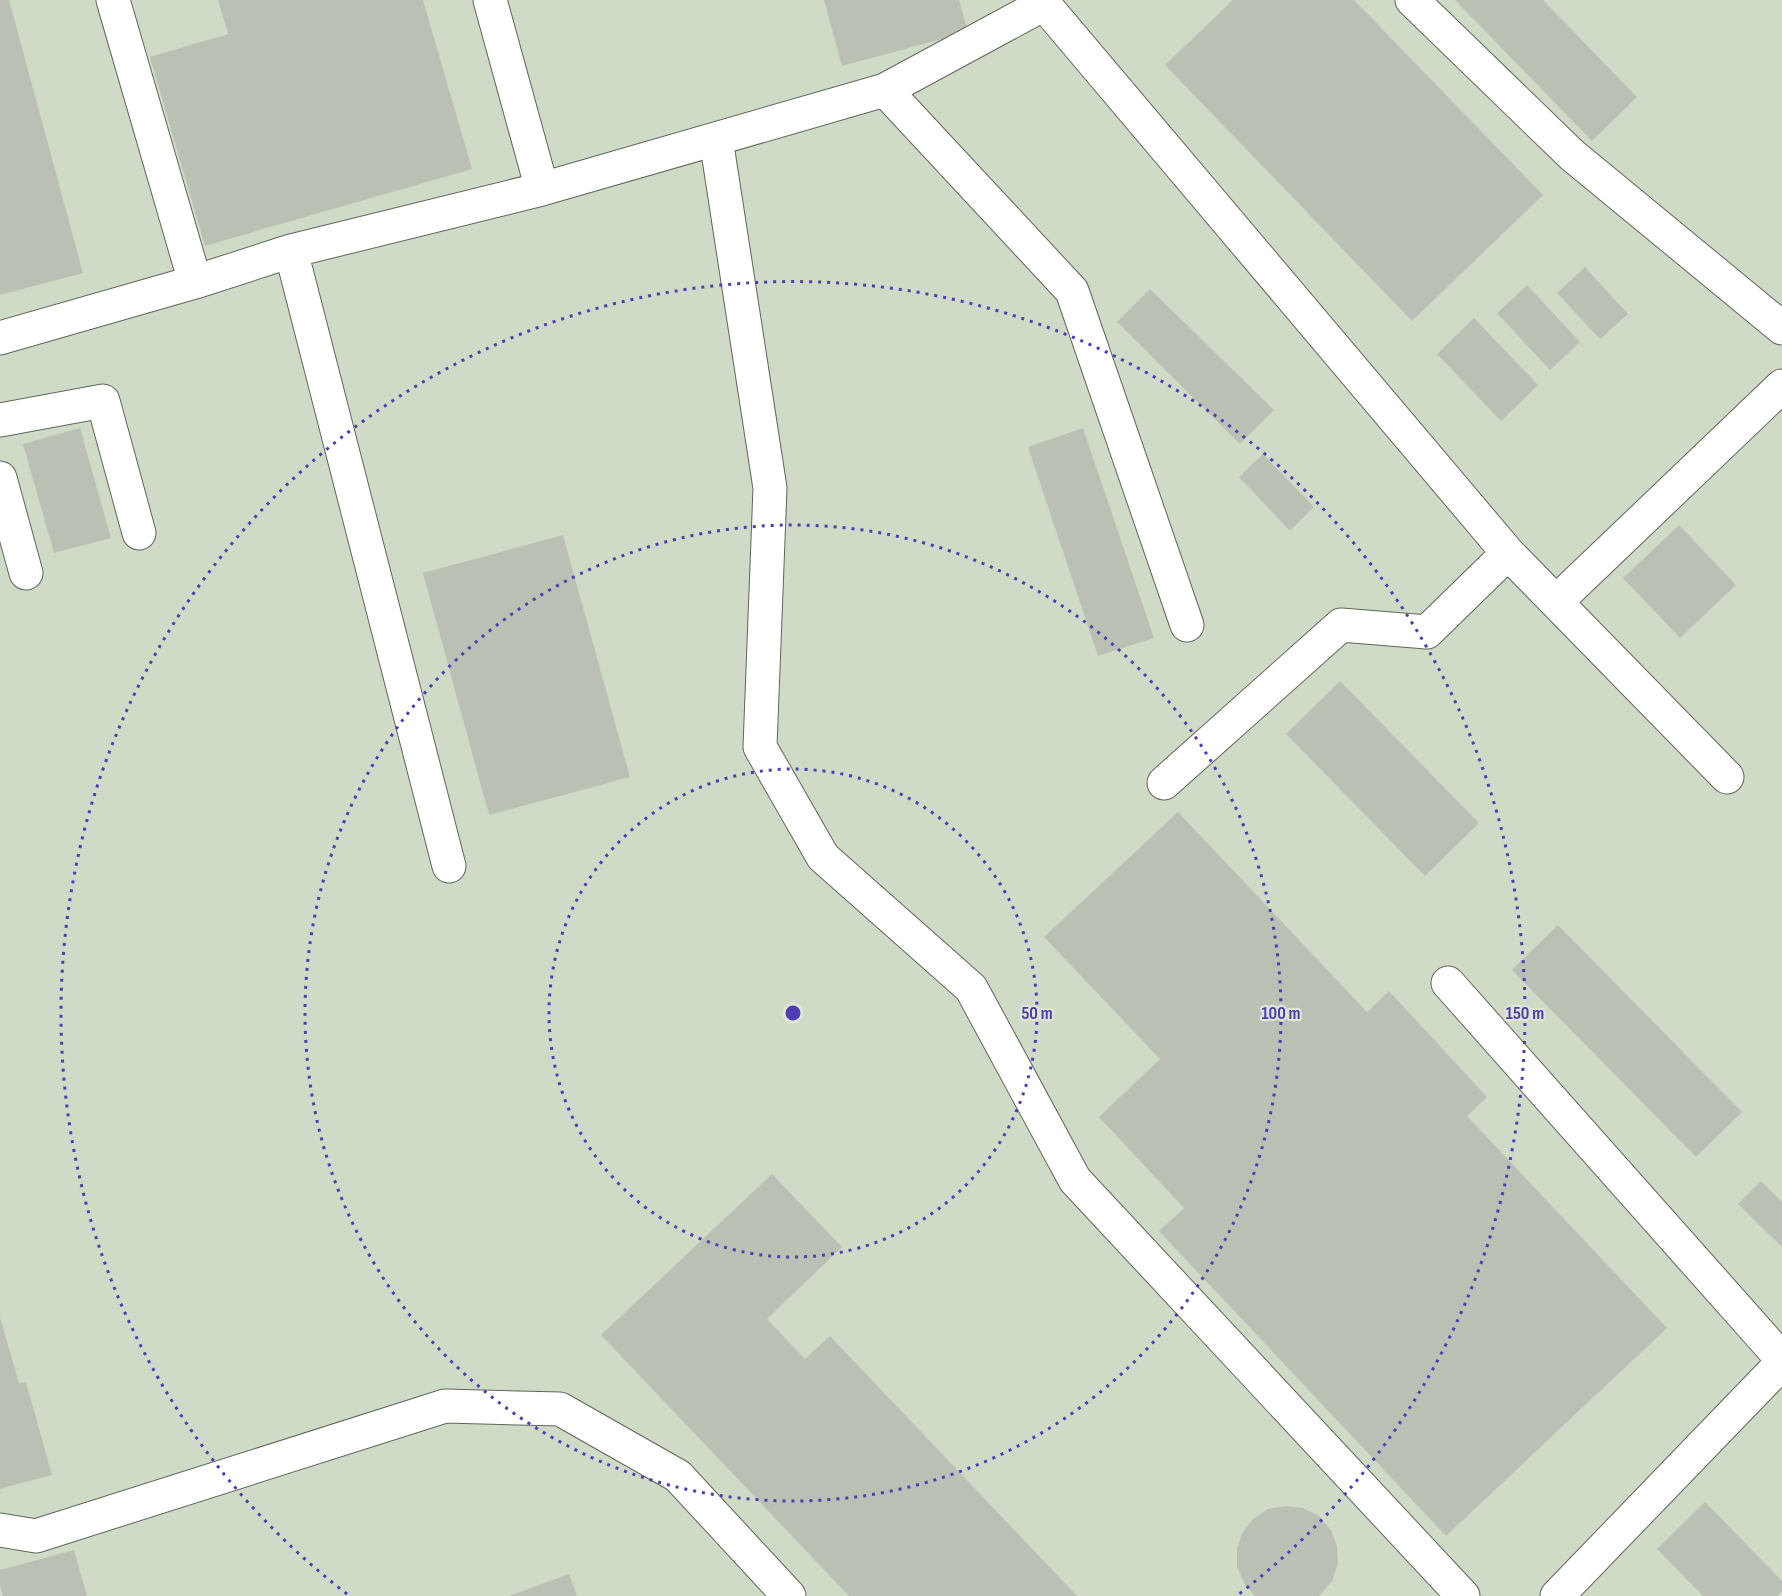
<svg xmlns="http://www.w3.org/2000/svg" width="1782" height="1596" viewBox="0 0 1782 1596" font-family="'Sofia Sans Condensed',sans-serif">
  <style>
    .built { fill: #cfdbc7 }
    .building { fill: #bac1b4 }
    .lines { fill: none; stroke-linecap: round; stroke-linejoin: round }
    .minor-casing { stroke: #5f665a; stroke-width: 35 }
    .minor { stroke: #fff; stroke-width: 33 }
    .ring { fill: none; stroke: #4f3cb4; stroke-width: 3; stroke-dasharray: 3 6 }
    .centre { fill: #4f3cb4; stroke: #dde6d8; stroke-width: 3 }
    .ring-label { font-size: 18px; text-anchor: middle; font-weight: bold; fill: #4f3cb4; stroke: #dde6d8; stroke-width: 4.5; stroke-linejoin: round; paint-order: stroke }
  </style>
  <rect width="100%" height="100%" fill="#dde6d8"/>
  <!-- built -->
  <path class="built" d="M0 0H1782V1596H0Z"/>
  <!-- building -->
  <path class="building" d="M0 0H9L83 273 0 295Z
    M218 0H423L472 169 205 246 150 57 228 34Z
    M824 0H959L968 32 842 66Z
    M1233 0H1354L1543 195 1412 321 1165 65Z
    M1455 0H1543L1637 97 1592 141Z
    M1585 267 1628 314 1600 339 1557 293Z
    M1527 285 1580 342 1550 370 1497 313Z
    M1150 289 1274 410 1240 444 1117 322Z
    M1474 318 1538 385 1501 421 1437 354Z
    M80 428 111 538 54 553 23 444Z
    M1083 428 1154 638 1098 656 1028 447Z
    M1263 454 1314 507 1290 531 1239 477Z
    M1679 525 1736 585 1680 638 1623 578Z
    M563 535 630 777 489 815 423 573Z
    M1340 681 1479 823 1425 876 1286 734Z
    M1178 812 1367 1012 1389 991 1487 1097 1467 1116 1667 1328 1446 1536 1159 1231 1184 1208 1099 1117 1160 1059 1044 937Z
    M1558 925 1742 1112 1696 1157 1512 970Z
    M772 1174 842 1247 767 1319 805 1359 830 1336 1077 1596H849L601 1335Z
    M1761 1181 1782 1202V1247L1738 1204Z
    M0 1317 19 1383 26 1382 52 1475 0 1489Z
    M1705 1502 1782 1581V1591L1777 1596H1703L1657 1549Z
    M1286 1506 1303 1508 1319 1516 1331 1530 1337 1546 1338 1564 1332 1581 1319 1596H1255L1244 1583 1237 1567V1549L1242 1533 1253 1519 1268 1509Z
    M74 1550 87 1596H3L0 1586V1570Z
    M569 1574 577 1596H509Z"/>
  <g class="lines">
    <defs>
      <path id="minor" d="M113 0 195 282
        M490 0 542 189
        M1412 0 1572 155 1782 328
        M1044 4 1508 553 1727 777
        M885 90 1072 291 1187 625
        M716 139 770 488 760 747 823 857 971 988 1075 1180 1463 1596
        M291 251 449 866
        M0 338 195 282 291 251 542 189 885 90 1044 4 1043 0
        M0 420 103 401 139 533
        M0 478 26 573
        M1556 602 1782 386
        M1164 783 1341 625 1427 632 1508 553
        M1448 983 1782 1359
        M0 1530 36 1536 445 1406 560 1409 678 1476 789 1596
        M1557 1596 1782 1363"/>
    </defs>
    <!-- minor casing -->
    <use href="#minor" class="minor-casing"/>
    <!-- minor -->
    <use href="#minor" class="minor"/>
  </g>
  <!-- distance rings -->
  <g class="ring">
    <circle cx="793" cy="1013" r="244"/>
    <circle cx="793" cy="1013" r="488"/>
    <path d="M347 1594A732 732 0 1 1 1239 1594"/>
  </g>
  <circle cx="793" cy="1013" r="9" class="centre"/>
  <g class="ring-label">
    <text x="1037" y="1019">50 m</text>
    <text x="1281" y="1019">100 m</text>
    <text x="1525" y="1019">150 m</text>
  </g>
</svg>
